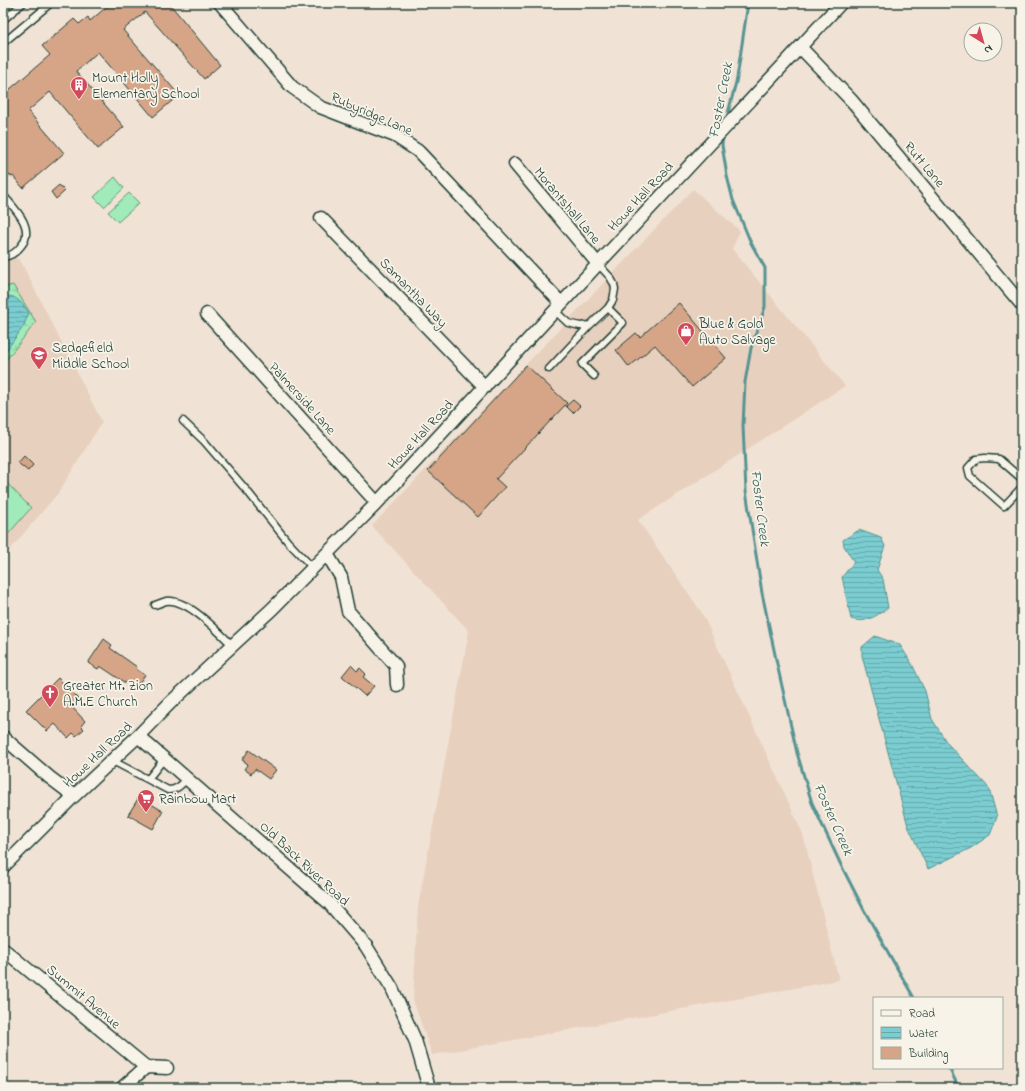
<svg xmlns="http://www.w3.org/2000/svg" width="1025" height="1091" viewBox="0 0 1025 1091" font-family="'Indie Flower',sans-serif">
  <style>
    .built { fill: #e8d0be }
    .wetland { fill: url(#wetland-marsh); stroke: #609476 }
    .pitch { fill: #a1eab9; stroke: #609476 }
    .water { fill: url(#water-rules); stroke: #569392 }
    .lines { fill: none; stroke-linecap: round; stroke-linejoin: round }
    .stream { stroke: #569392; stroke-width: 3 }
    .building { fill: #d6a588; stroke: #1f3d34 }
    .service-casing { stroke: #1f3d34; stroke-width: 9 }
    .minor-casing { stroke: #1f3d34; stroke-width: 15 }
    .service { stroke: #f7f3e8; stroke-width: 6 }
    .minor { stroke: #f7f3e8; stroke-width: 12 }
    .labels { text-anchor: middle; stroke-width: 3.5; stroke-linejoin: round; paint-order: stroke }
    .poi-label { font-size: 14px; fill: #1f3d34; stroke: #f7f3e8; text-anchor: start }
    .street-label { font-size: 14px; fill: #1f3d34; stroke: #f7f3e8 }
    .water-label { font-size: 15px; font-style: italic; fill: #315a53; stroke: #f7f3e8 }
  </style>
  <defs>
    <pattern id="wetland-marsh" width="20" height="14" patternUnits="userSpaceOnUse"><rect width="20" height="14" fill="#a1eab9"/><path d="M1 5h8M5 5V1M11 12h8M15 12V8" fill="none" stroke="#8acaa0"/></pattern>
    <pattern id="water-rules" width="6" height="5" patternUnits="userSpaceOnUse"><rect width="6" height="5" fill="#7bcdd1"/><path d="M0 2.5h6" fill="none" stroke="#64a8aa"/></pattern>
  </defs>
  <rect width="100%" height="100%" fill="#f0e3d5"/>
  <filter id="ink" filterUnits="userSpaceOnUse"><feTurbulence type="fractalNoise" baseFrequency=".025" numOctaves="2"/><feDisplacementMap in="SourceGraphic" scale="8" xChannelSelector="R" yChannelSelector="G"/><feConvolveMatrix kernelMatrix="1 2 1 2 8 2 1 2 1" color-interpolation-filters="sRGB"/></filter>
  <g filter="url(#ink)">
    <!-- built -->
    <path class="built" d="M693 189 740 231 732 249 845 386 638 520 702 613 803 834 839 980 432 1055 413 1000 418 906 469 631 372 526Z
      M9 256 20 260 102 422 59 492 3 558V257Z"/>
    <!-- wetland -->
    <path class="wetland" d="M13 285 36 322 3 364V289L5 287Z"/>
    <!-- pitch -->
    <path class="pitch" d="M115 177 124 188 104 207 94 197Z
      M129 193 139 203 118 222 108 212Z
      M3 479 31 508 3 540Z"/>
    <!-- water -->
    <path class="water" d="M7 296C16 295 25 306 29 313L23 327 3 355V299Z
      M859 530 881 538 885 546 877 570 883 579 888 608C875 616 867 624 851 619L842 577 854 562 844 546 843 540Z
      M875 636 900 645 912 664 925 691 932 719 947 743 989 788 997 817 990 835 971 848 928 869 908 826 862 656V647Z"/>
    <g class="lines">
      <!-- stream -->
      <path class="stream" d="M726 121 737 78 748 3
        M723 136 722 145 727 176 733 200 751 243 765 268V307L751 348 745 382 743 426 746 491 762 593 777 664 797 753 812 803 841 865 864 910 914 998
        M949 1068 959 1088"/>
    </g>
    <!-- building -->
    <path class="building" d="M111 3H169L220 65 204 79 145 12 123 30 179 95 153 117 98 52 76 71 124 127 98 149 50 92 28 111 64 153 23 188 13 176 11 177 10 175 3 180V95L50 55 42 46 74 19 79 24 88 17 90 21Z
      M59 185 65 191 56 199 51 192Z
      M679 303 726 358 692 387 655 345 629 367 616 350 636 333 640 337Z
      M526 365 567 403 496 479 505 487 478 517 428 471Z
      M573 400 580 406 573 413 566 406Z
      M24 456 33 465 28 471 18 463Z
      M104 639 112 645 110 648 137 667 136 669 145 675 136 687 128 682 127 684 100 666 98 669 88 663Z
      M351 665 357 671 360 668 366 674 363 677 374 686 365 696 342 676Z
      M58 678 64 684 66 682 73 689 71 691 80 700 72 707 85 721 81 726 84 729 76 736 73 733 68 738 55 724 47 731 26 710Z
      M249 750 276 770 269 779 255 769 251 774 244 769 248 764 242 760Z
      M139 797 163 811 153 829 128 815Z"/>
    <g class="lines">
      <defs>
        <path id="service" d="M3 20 23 3
          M3 43 51 3
          M3 195C15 209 36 228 21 246 16 253 11 256 3 257
          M555 311 568 323 580 326 590 325 608 308 613 300 615 289 614 284 610 277 598 264
          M549 369 590 325
          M594 376 582 364 623 323 608 308
          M183 421 204 441 248 492 288 542 313 568
          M1022 479 999 459 985 458 976 459 968 468 970 476 1004 506 1022 487
          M155 605C158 604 163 602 166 601 187 598 219 632 232 645
          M111 760 168 790C177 790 181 785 187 779
          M148 779 164 759"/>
        <path id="minor" d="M220 3 292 87 320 107 395 136 418 151 561 303
          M800 47 852 101 1022 305
          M515 164 598 264
          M321 218 485 387
          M207 314 377 503
          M327 554 341 577 348 611 396 666 397 685
          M138 736 329 903 366 946 392 988 415 1040 429 1088
          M3 737 49 777 74 796
          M3 867 74 796 138 736 170 703 272 609 377 503 598 264 841 3
          M3 949 146 1067
          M146 1067 167 1068
          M122 1088 146 1067"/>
      </defs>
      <!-- service casing -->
      <use href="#service" class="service-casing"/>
      <!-- minor casing -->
      <use href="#minor" class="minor-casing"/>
      <!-- service -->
      <use href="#service" class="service"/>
      <!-- minor -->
      <use href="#minor" class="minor"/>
    </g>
  </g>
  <!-- icons -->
  <defs>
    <symbol id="building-pin" viewBox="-11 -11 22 30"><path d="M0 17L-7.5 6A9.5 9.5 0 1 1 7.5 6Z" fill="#d1495b" stroke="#f7f3e8"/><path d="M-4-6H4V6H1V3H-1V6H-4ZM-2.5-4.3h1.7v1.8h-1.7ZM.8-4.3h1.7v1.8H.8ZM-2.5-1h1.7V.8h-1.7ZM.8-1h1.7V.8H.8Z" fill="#fff"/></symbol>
    <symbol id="shop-pin" viewBox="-11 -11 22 30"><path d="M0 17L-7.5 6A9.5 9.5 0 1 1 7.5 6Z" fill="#d1495b" stroke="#f7f3e8"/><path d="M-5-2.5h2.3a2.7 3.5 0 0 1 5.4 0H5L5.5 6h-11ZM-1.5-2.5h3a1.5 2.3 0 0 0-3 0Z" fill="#fff"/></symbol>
    <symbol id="school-pin" viewBox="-11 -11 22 30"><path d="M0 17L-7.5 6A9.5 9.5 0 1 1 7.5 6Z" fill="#d1495b" stroke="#f7f3e8"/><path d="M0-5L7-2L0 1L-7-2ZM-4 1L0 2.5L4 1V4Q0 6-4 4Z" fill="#fff"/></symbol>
    <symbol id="church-pin" viewBox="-11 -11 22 30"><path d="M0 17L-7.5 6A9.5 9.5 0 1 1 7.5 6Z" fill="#d1495b" stroke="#f7f3e8"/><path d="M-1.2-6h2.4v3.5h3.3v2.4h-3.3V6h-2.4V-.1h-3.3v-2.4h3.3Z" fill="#fff"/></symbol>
    <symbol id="supermarket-pin" viewBox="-11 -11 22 30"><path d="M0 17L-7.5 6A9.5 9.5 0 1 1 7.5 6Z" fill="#d1495b" stroke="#f7f3e8"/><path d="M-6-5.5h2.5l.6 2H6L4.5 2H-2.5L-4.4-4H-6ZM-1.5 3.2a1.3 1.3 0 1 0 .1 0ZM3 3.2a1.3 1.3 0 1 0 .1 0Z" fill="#fff"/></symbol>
  </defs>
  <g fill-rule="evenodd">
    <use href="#building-pin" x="69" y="75" width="20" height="27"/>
    <use href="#shop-pin" x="676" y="321" width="20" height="27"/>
    <use href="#school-pin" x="29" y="345" width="20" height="27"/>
    <use href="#church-pin" x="40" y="683" width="20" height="27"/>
    <use href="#supermarket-pin" x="136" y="788" width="20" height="27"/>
  </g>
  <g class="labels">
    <!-- poi labels -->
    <g class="poi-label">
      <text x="92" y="82">Mount Holly<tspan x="92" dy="16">Elementary School</tspan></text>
      <text x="699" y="328">Blue &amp; Gold<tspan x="699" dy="16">Auto Salvage</tspan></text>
      <text x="52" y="352">Sedgefield<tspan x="52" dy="16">Middle School</tspan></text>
      <text x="63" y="690">Greater Mt. Zion<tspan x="63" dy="16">A.M.E Church</tspan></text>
      <text x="159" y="803">Rainbow Mart</text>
    </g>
    <!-- street labels -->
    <g class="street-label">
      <text transform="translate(372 113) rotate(24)" y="5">Rubyridge Lane</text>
      <text transform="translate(925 164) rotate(50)" y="5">Rutt Lane</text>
      <text transform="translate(640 196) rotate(-47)" y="5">Howe Hall Road</text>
      <text transform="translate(568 205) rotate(50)" y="5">Morantshall Lane</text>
      <text transform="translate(414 292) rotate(46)" y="5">Samantha Way</text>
      <text transform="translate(303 398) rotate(48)" y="5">Palmerside Lane</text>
      <text transform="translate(420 434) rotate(-47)" y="5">Howe Hall Road</text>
      <text transform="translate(97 754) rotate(-43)" y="5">Howe Hall Road</text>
      <text transform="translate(305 863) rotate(43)" y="5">Old Back River Road</text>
      <text transform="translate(84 996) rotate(40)" y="5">Summit Avenue</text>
    </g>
    <!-- water labels -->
    <g class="water-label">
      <text transform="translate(720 100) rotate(-79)" y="5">Foster Creek</text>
      <text transform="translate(761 508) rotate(83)" y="5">Foster Creek</text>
      <text transform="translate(834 819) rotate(66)" y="5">Foster Creek</text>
    </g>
  </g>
  <!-- margin -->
  <rect width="1025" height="1091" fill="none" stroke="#f7f3e8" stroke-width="16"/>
  <rect x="8" y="8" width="1009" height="1075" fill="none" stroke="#1f3d34" stroke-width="1.5" filter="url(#ink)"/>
  <!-- legend -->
  <rect x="873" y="997" width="130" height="72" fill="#f7f3e8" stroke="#a1aaa0"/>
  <rect x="881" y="1010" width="20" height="6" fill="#f7f3e8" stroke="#a1aaa0"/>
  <text x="909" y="1017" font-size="12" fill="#1f3d34">Road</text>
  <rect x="881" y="1027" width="20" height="12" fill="url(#water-rules)" stroke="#a1aaa0"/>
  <text x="909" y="1037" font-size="12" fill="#1f3d34">Water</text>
  <rect x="881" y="1047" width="20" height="12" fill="#d6a588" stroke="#a1aaa0"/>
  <text x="909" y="1057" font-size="12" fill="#1f3d34">Building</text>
  <!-- north arrow -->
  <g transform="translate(983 42) rotate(143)"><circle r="19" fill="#f7f3e8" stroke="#a1aaa0"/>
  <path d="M0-3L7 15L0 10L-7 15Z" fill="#d1495b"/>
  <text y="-6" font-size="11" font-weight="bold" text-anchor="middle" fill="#1f3d34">N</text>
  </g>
</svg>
